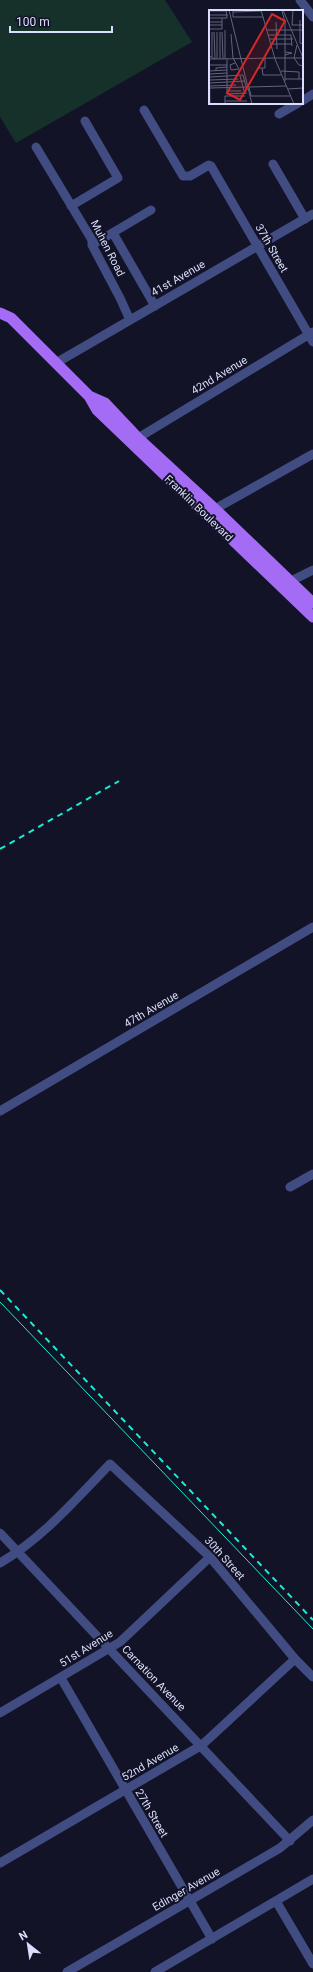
<svg xmlns="http://www.w3.org/2000/svg" width="313" height="1972" viewBox="0 0 313 1972" font-family="Roboto,sans-serif">
  <style>
    .green { fill: #15312a }
    .lines { fill: none; stroke-linecap: round; stroke-linejoin: round }
    .minor { stroke: #414c82; stroke-width: 9 }
    .major { stroke: #a46bf4; stroke-width: 11 }
    .tram { stroke: #16edd5; stroke-width: 1 }
    .rail { stroke: #16edd5; stroke-width: 2; stroke-dasharray: 6 5; stroke-linecap: butt }
    .labels { text-anchor: middle; stroke-width: 4; stroke-linejoin: round; paint-order: stroke }
    .street-label { font-size: 11px; fill: #dbdefc; stroke: #121327 }
    .inset-road { fill: none; stroke: #62647c; stroke-width: 1 }
    .view { fill: #d62828; fill-opacity: 0.15; stroke: #d62828; stroke-width: 2 }
    .inset-edge { fill: none; stroke: #dbdefc; stroke-width: 2 }
  </style>
  <rect width="100%" height="100%" fill="#121327"/>
  <!-- green -->
  <path class="green" d="M0 0H165L192 42 16 143 0 117Z"/>
  <g class="lines">
    <!-- minor -->
    <path class="minor" d="M300 0 313 17
      M302 101 313 94
      M144 110 183 176H190L209 165 211 166 313 342
      M279 114 298 103
      M36 147 92 240V245L120 298 130 320
      M273 164 305 219
      M71 206 118 178 85 121
      M113 233 155 306
      M92 245 151 210
      M56 363 313 214
      M138 438 313 332
      M215 509 313 454
      M291 581 313 570
      M0 1111 313 927
      M290 1187 313 1174
      M0 1533 290 1841
      M0 1563C43 1538 76 1499 110 1464L210 1557 295 1659 313 1677
      M61 1678 212 1939
      M0 1713 120 1642 210 1557
      M0 1863 202 1745 295 1659
      M276 1901 313 1964
      M67 1972 280 1848 313 1820
      M155 1972 313 1879"/>
    <!-- major -->
    <path class="major" d="M0 313 11 318 89 396 97 410 313 617
      M89 396 105 403 138 438 215 509 313 603"/>
    <!-- tram -->
    <path class="tram" d="M0 1302 313 1629"/>
    <!-- rail -->
    <path class="rail" d="M0 849 119 781
      M0 1290 313 1620"/>
  </g>
  <g class="labels">
    <!-- street labels -->
    <g class="street-label">
      <text transform="translate(108 248) rotate(63)" y="4">Muhen Road</text>
      <text transform="translate(272 248) rotate(60)" y="4">37th Street</text>
      <text transform="translate(178 278) rotate(-30)" y="4">41st Avenue</text>
      <text transform="translate(219 375) rotate(-31)" y="4">42nd Avenue</text>
      <text transform="translate(199 508) rotate(44)" y="4">Franklin Boulevard</text>
      <text transform="translate(151 1009) rotate(-30)" y="4">47th Avenue</text>
      <text transform="translate(225 1558) rotate(48)" y="4">30th Street</text>
      <text transform="translate(86 1648) rotate(-32)" y="4">51st Avenue</text>
      <text transform="translate(154 1678) rotate(46)" y="4">Carnation Avenue</text>
      <text transform="translate(150 1762) rotate(-30)" y="4">52nd Avenue</text>
      <text transform="translate(152 1813) rotate(60)" y="4">27th Street</text>
      <text transform="translate(186 1889) rotate(-30)" y="4">Edinger Avenue</text>
    </g>
  </g>
  <!-- overview -->
  <g transform="translate(209 10)">
    <rect width="94" height="94" fill="#121327"/>
    <path class="inset-road" d="M20 0 43 94M24 0V7H54M52 0 66 49 85 94M74 0 94 48M84 0 83 15H94M0 1H17M73 1 76 12V71M24 2 52 1M0 5H19M0 8H18L17 0M91 10V33L94 34M0 12H13M67 12 68 39M0 15H13M0 19H13V8M16 20V49M58 20H94M3 22V47M8 22V49M11 22V49M13 22 14 49M22 24 24 48 30 59 22 60 21 55 26 53M59 25H82L83 36M61 29H84M62 34H83M0 40 1 94M76 42 83 43 76 45M0 46 6 49 66 48M66 48H94M85 48 88 35M85 48 90 55 94 56M0 49H6L5 22M18 49V84L38 83M0 55H18M48 58H56V48M53 58 54 65H72M0 61 18 60M7 61V58L18 57M72 61 90 62V69M1 64 18 63M31 66 36 84M1 67 34 65 38 80M76 69H94M1 70 29 69M1 73 36 71M1 76 27 75M77 76 40 77 42 86H81M1 78 37 77M79 79 94 78M18 81H32M16 91H38M16 94V86H36"/>
    <path class="view" d="M63 4 76 11 31 90 18 83Z"/>
    <rect width="94" height="94" class="inset-edge"/>
  </g>
  <!-- north arrow -->
  <g transform="translate(28 1944) rotate(330)" stroke="#121327" stroke-width="3" paint-order="stroke">
  <path d="M0-3L7 15L0 10L-7 15Z" fill="#dbdefc"/>
  <text y="-6" font-size="11" font-weight="bold" text-anchor="middle" fill="#dbdefc">N</text>
  </g>
  <!-- scale -->
  <path d="M10 26v6h102v-6" fill="none" stroke="#dbdefc" stroke-width="2"/>
  <text x="16" y="26" font-size="12" fill="#dbdefc" stroke="#121327" stroke-width="3" paint-order="stroke">100 m</text>
</svg>
